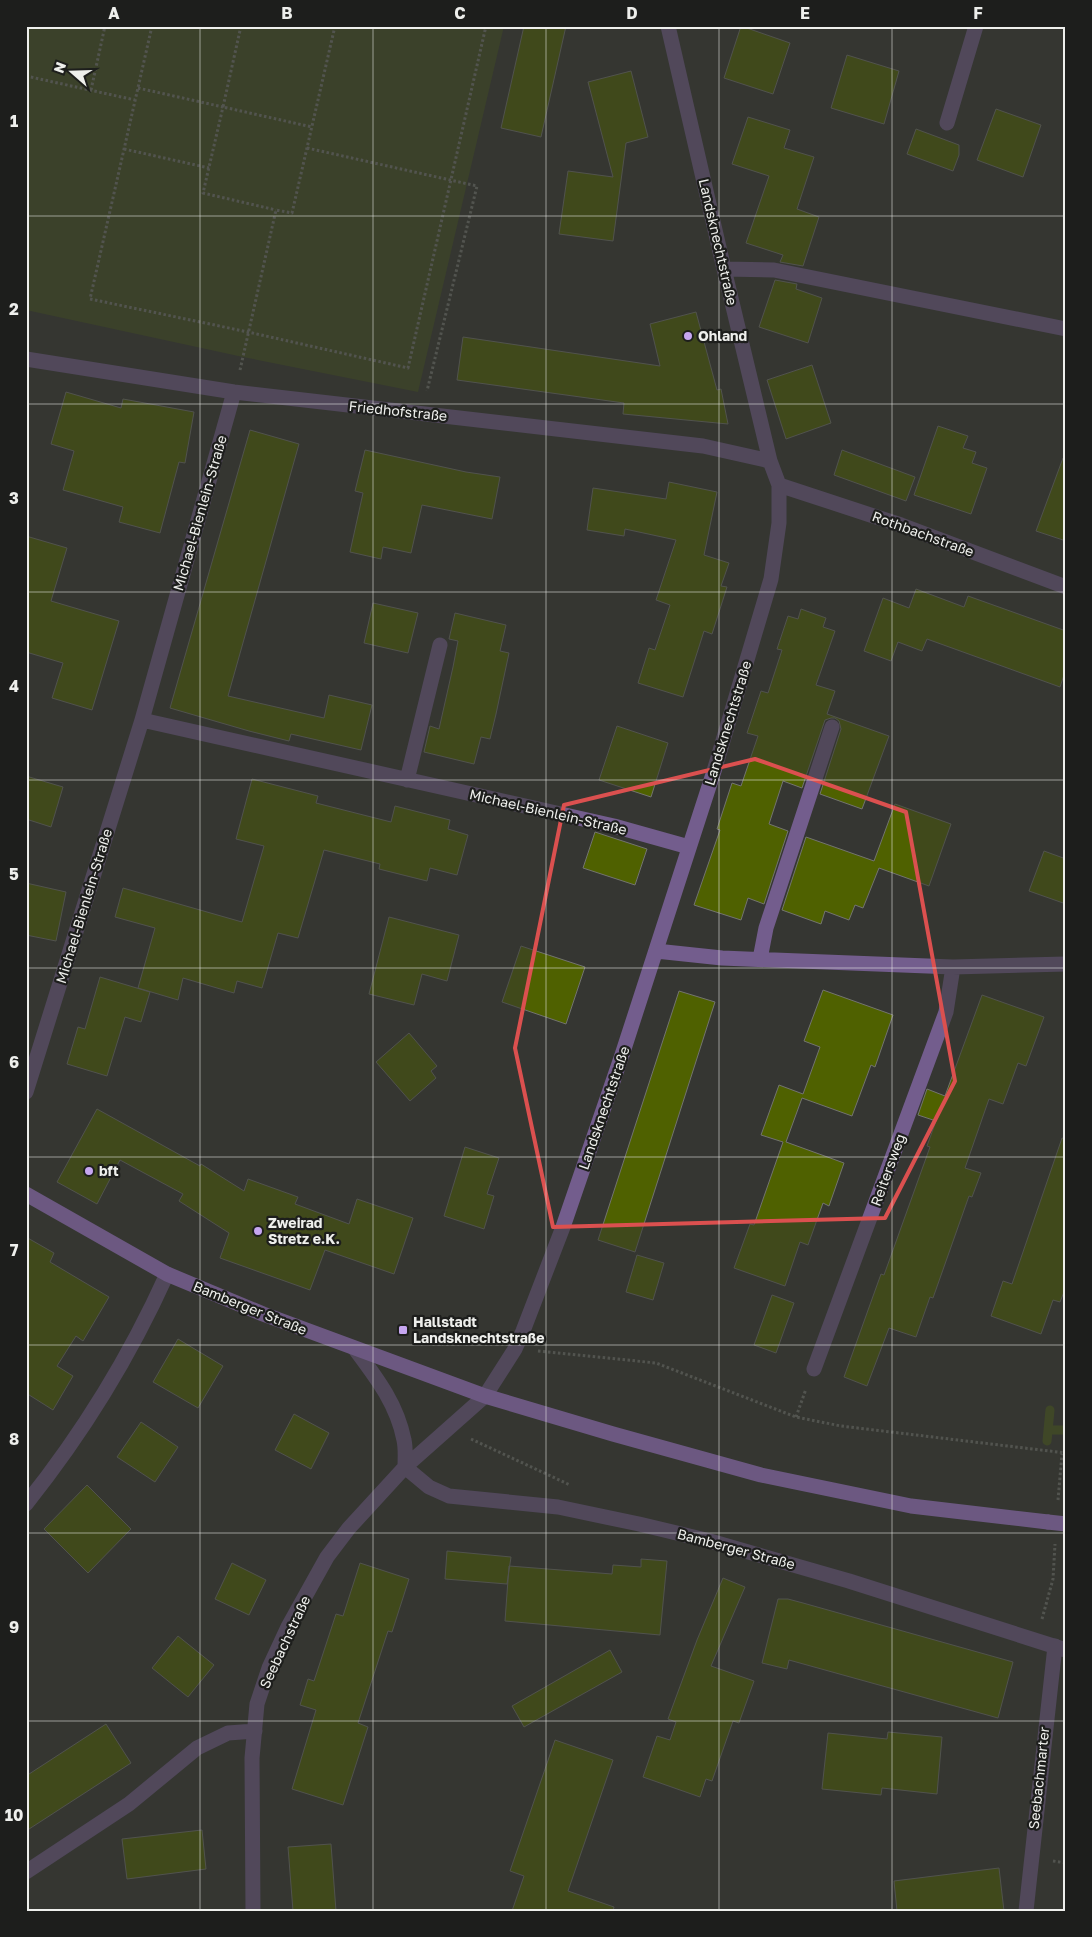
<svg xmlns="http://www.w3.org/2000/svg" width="1092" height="1937" viewBox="0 0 1092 1937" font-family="'Golos Text',sans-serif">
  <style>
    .green { fill: #434e22 }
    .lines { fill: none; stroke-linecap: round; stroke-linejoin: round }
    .stream { stroke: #4d5c1c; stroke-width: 9 }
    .building { fill: #4f6100; stroke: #73746f }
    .path { stroke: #777874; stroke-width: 3; stroke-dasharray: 2.5 2.5; stroke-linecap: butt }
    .minor { stroke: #735d8d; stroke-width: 15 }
    .major { stroke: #af81e3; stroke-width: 15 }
    .major-bridge { stroke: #af81e3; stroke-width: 15 }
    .marked { fill: none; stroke: #db504f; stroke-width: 4; stroke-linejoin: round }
    .grid { fill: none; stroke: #eeefec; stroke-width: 1; stroke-opacity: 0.55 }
    .poi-dot { fill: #c6a6f0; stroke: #1d1e1c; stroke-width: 2 }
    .labels { text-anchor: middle; stroke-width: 4.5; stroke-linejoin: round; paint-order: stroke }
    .street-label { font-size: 14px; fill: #eeefec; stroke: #1d1e1c }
    .poi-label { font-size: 14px; font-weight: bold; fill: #eeefec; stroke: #1d1e1c; text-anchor: start }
    .neatline { fill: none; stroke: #eeefec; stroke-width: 2 }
    .grid-label { font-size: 16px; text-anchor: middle; font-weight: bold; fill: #eeefec }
  </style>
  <rect width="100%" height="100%" fill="#353632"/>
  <!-- green -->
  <path class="green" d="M26 26H504L418 392 243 357 26 310Z"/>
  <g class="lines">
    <!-- stream -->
    <path class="stream" d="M1048 1430H1066
      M1047 1441 1050 1410"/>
  </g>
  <!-- building -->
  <path class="building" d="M524 26H566L541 137 501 128Z
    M741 26 790 43 773 94 724 78Z
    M847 55 899 71 884 124 831 108Z
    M631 71 648 137 626 143 613 241 559 234 568 171 613 177 588 82Z
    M996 109 1041 125 1023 177 977 160Z
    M748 117 790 130 784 148 814 157 797 209 819 217 803 266 780 262 783 255 746 243 769 176 732 164Z
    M916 129 959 145V155L953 171 907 154Z
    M775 280 797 284 796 289 822 298 808 343 759 327Z
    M696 312 717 390 721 389 728 424 623 414 624 403 457 380 463 337 660 366 650 324Z
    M812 365 831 423 786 439 767 380Z
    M66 392 121 408 123 399 194 412 185 463 179 462 160 533 119 522 123 507 63 490 74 451 51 444Z
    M938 426 968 436 963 448 976 452 972 463 987 468 971 514 914 495Z
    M250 430 299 444 228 696 324 718 329 695 372 705 361 750 291 734 289 741 249 731 170 708Z
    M365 450 466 472 500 477 492 519 422 505 411 553 383 547 381 559 350 552 363 493 355 491Z
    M842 450 915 477 906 501 834 475Z
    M1063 458 1066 459V541L1036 531Z
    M669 482 717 492 704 555 729 563 721 586 727 587 712 634 704 631 683 697 638 683 649 648 655 650 670 605 656 600 676 540 625 529 624 536 587 530 593 488 666 499Z
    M26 536 67 548 51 601 119 621 92 710 52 698 63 663 26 652Z
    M916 589 964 607 968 596 1066 631V669L1060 687 927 639 922 651 898 642 891 661 864 651 883 598 909 608Z
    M373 603 418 613 408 653 364 643Z
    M801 609 826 618 823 627 835 631 816 685 835 691 827 714 889 736 862 809 820 794 841 729 839 721 835 718H831L825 720 802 788 783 781 769 824 788 831 764 904 748 898 741 920 694 905 720 830 717 829 732 783 741 786 758 736 747 733 761 691 768 693 782 650 777 649 788 616 798 619Z
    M455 613 506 625 500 651 509 653 496 714 490 739 481 737 474 764 424 752 430 726 439 729 453 667 458 641 449 639Z
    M617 726 668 743 651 797 599 780Z
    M26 776 63 787 51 827 26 819Z
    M252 779 318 796 316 803 391 822 395 806 450 820 448 829 468 835 457 875 430 868 427 881 379 869 380 864 324 850 298 938 278 933 262 988 237 981 234 993 183 978 178 1000 138 988 155 928 115 917 123 888 242 922 264 846 236 839Z
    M895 804 951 824 929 886 879 868 863 908 855 905 849 920 825 911 821 924 782 910 806 837 874 861Z
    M595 832 647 849 635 885 583 868Z
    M1044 851 1066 859V904L1029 891Z
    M26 883 66 892 56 941 26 935Z
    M389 917 459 935 447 981 422 974 414 1005 369 994Z
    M521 946 585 967 566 1024 502 1002Z
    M100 977 150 992 141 1022 125 1017 107 1076 67 1064 78 1027 85 1029Z
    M823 990 893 1015 875 1067 871 1065 852 1116 802 1098 786 1142 844 1163 829 1206 823 1203 808 1245 800 1242 785 1286 734 1268 750 1224 754 1225 783 1142 761 1135 779 1085 803 1094 820 1047 804 1041Z
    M679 991 715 1002 635 1252 598 1240Z
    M982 995 1044 1017 1026 1066 1018 1063 1003 1104 989 1099 965 1168 981 1173 972 1197 969 1196 933 1298 930 1297 916 1337 889 1328 867 1386 844 1377 881 1274 884 1275 930 1147 927 1146 936 1121 918 1115 927 1089 945 1096Z
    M409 1033 437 1066 431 1071 436 1078 410 1101 376 1062Z
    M97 1109 200 1166 201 1164 244 1191 248 1179 298 1197 295 1204 349 1224 357 1199 413 1218 394 1274 325 1250 310 1290 220 1258 229 1233 179 1201 183 1194 120 1160 97 1204 57 1182Z
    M1062 1138 1066 1139V1287L1060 1302 1053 1300 1041 1334 991 1316 1003 1281 1012 1284Z
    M465 1147 499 1158 487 1194 494 1196 484 1229 444 1216Z
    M26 1237 54 1253 50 1262 109 1297 83 1341 76 1336 57 1366 73 1376 53 1410 26 1393Z
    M637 1255 664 1263 653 1300 626 1292Z
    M772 1295 794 1303 776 1353 754 1345Z
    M178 1339 223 1366 198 1408 153 1382Z
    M294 1414 329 1433 311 1469 275 1450Z
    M141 1422 178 1447 155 1482 117 1457Z
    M87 1485 131 1529 88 1573 44 1529Z
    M447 1551 511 1557 507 1584 445 1579Z
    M641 1559 667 1561 660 1635 505 1621 509 1566 612 1574 613 1565 641 1567Z
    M232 1563 266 1580 249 1615 215 1599Z
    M360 1563 409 1579 392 1632 388 1631 358 1723 368 1727 343 1805 292 1789 316 1710 300 1705 308 1679 314 1681 336 1614 343 1616Z
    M723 1578 745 1587 711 1666 754 1681 739 1723 733 1721 712 1781 706 1779 700 1797 643 1777 657 1736 670 1740 676 1722 668 1719 697 1640Z
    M778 1599H788L803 1603 1013 1662 998 1718 789 1660 787 1669 762 1663Z
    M178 1636 214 1665 188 1697 152 1668Z
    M610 1650 622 1672 524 1727 512 1706Z
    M106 1724 131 1763 26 1831V1776Z
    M888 1732 942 1737 937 1794 882 1788 881 1795 822 1789 828 1733 887 1739Z
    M555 1740 613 1760 568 1891 614 1907 613 1911H512L524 1876 510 1871Z
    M202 1830 206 1869 127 1879 122 1839Z
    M331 1844 336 1911H293L288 1847Z
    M999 1868 1004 1911H897L894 1881Z"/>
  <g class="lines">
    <!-- path -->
    <path class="path" d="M152 26 90 299 248 332 408 368 486 26
      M241 26 223 107 312 127
      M26 76 135 100
      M138 88 223 107 203 193 276 210
      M91 90 105 26
      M307 148 477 186 427 391
      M124 149 209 168
      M240 370 276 210 292 213 335 26
      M538 1351 656 1363 796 1417 841 1426 1066 1453
      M796 1417 806 1389
      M471 1439 570 1485
      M1058 1500 1062 1454
      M1042 1619 1053 1579 1055 1544
      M1053 1861 1066 1863"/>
    <!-- minor -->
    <path class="minor" d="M947 123 976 26
      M724 269 774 270 1066 329
      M26 359 234 392 703 446 770 461
      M779 485 901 525 1066 587
      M142 720 614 826 689 847
      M407 780 440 645
      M656 951 722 958 953 967 1066 964
      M760 959 766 928 832 727
      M26 1092 142 720 234 392
      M355 1349C376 1377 397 1404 404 1440 406 1449 405 1458 405 1467
      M814 1369 946 1012 953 967
      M405 1467 429 1487 449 1496 558 1507 639 1524 710 1541 849 1581 1066 1650
      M26 1504C82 1434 130 1356 167 1274
      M26 1872 129 1804 197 1748 228 1733 255 1731
      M253 1911 252 1758 257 1704 269 1668 288 1627 327 1557 349 1528 405 1467 485 1396 515 1349 523 1331 563 1227 622 1055 714 771 771 579 779 523V485L770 461 724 269 668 26
      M1026 1911 1055 1646"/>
    <!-- major -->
    <path class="major" d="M26 1194 167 1274 263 1314 485 1396 613 1434 761 1475 911 1506 1048 1522"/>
    <!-- major-bridge -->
    <path class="major-bridge" d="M1048 1522 1066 1524"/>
  </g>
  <!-- marked area -->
  <path d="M0 0H1092V1937H0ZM755 759 906 812 955 1081 885 1218 553 1227 515 1048 564 805Z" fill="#353632" fill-opacity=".55" fill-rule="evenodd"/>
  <path class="marked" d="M755 759 906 812 955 1081 885 1218 553 1227 515 1048 564 805Z"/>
  <!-- grid -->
  <path class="grid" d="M200 26V1911M373 26V1911M546 26V1911M719 26V1911M892 26V1911M26 216H1066M26 404H1066M26 592H1066M26 780H1066M26 968H1066M26 1157H1066M26 1345H1066M26 1533H1066M26 1721H1066"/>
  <!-- markers -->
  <g class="poi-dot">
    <circle cx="688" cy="336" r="5"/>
    <circle cx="89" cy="1171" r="5"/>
    <circle cx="258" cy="1231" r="5"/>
    <rect x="398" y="1325" width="10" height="10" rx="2.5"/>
  </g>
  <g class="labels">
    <!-- street labels -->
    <g class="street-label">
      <text transform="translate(718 242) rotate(77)" y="5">Landsknechtstraße</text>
      <text transform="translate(398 411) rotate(6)" y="5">Friedhofstraße</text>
      <text transform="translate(200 513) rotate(-74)" y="5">Michael-Bienlein-Straße</text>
      <text transform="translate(923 534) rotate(20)" y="5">Rothbachstraße</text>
      <text transform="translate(728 723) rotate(-73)" y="5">Landsknechtstraße</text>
      <text transform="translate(548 812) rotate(13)" y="5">Michael-Bienlein-Straße</text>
      <text transform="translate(84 906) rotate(-73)" y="5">Michael-Bienlein-Straße</text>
      <text transform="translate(604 1108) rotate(-71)" y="5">Landsknechtstraße</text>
      <text transform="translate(888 1170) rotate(-70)" y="5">Reitersweg</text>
      <text transform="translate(250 1308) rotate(22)" y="5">Bamberger Straße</text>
      <text transform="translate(736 1549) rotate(15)" y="5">Bamberger Straße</text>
      <text transform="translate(285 1642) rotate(-65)" y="5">Seebachstraße</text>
      <text transform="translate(1039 1778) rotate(-84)" y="5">Seebachmarter</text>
    </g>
    <!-- poi labels -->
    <g class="poi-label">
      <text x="698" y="341">Ohland</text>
      <text x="99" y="1176">bft</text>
      <text x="268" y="1228">Zweirad<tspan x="268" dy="16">Stretz e.K.</tspan></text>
      <text x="413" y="1327">Hallstadt<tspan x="413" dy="16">Landsknechtstraße</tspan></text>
    </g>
  </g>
  <!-- border -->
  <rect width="1092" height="1937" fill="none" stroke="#1d1e1c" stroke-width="55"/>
  <!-- north arrow -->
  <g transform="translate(72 72) rotate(290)" stroke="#1d1e1c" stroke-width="4" paint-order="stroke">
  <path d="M0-4L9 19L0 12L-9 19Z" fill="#eeefec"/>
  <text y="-8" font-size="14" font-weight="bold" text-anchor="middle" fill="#eeefec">N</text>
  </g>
  <rect x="28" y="28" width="1036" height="1882" class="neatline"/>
  <g class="grid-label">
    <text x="114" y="19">A</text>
    <text x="287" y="19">B</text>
    <text x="460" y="19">C</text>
    <text x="632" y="19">D</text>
    <text x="805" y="19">E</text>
    <text x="978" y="19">F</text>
    <text x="14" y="127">1</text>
    <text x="14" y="315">2</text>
    <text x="14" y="504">3</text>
    <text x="14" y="692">4</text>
    <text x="14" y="880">5</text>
    <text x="14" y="1068">6</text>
    <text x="14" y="1256">7</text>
    <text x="14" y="1445">8</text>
    <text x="14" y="1633">9</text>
    <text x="14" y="1821">10</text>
  </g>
</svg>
